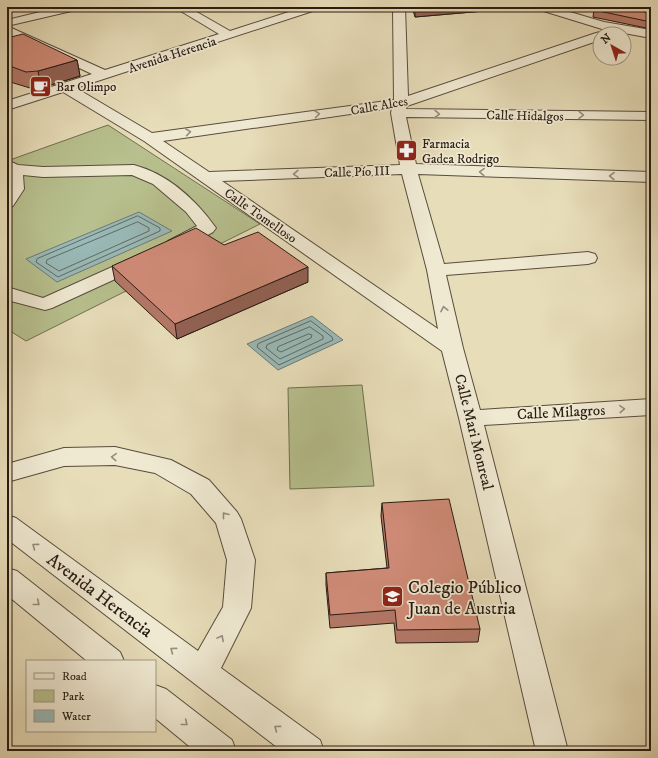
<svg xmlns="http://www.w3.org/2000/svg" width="658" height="758" viewBox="0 0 658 758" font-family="'IM FELL DW Pica',serif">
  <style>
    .green { fill: #b7c08e; stroke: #706e50 }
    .water { fill: #99bab8; stroke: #6c7a76 }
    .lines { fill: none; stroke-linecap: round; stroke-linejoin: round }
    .shore { stroke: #606a65; stroke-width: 1 }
    .minor-casing { stroke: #584c3c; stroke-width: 2 }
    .minor { fill: #efe9d2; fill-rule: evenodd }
    .wall { fill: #b37867; stroke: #281b12 }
    .shaded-wall { fill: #926154; stroke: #281b12 }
    .building { fill: #d08b78; stroke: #281b12 }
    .oneway { stroke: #958c7c }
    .labels { text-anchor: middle; stroke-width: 3.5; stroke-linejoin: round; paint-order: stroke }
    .far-street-label { font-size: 13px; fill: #281b12; stroke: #efe9d2 }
    .far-poi-label { font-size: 13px; fill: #281b12; stroke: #efe9d2; text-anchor: start }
    .street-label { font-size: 15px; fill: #281b12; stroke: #efe9d2 }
    .near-poi-label { font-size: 18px; fill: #281b12; stroke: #efe9d2; text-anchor: start }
    .near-street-label { font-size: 18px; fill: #281b12; stroke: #efe9d2 }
  </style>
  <rect width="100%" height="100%" fill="#e7ddb9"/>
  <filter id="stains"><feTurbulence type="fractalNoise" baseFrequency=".005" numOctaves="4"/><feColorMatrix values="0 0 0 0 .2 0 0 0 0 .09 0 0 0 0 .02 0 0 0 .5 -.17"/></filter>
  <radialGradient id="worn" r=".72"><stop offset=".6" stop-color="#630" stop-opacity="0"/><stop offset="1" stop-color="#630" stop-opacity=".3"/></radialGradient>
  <!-- green -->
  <path class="green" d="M108 125 260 224 26 341 7 329V161Z
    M362 385 374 486 290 489 288 388Z"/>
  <!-- water -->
  <path class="water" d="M139 212 172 231 57 282 26 259Z
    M312 316 343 340 278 370 247 344Z"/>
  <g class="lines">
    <!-- shore -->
    <path class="shore" d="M138 216 160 228V231L58 277 36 262 37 259Z
      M138 222 149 228V231L59 271 46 263 47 260Z
      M311 321 332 337 333 340 279 365 257 347 258 344Z
      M310 327 323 336V339L280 359 266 348 267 345Z
      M309 334 312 335 311 338 281 352 277 350 278 347Z"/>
    <defs>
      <path id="minor" d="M61 7H82L80 9 7 26 105 70 219 34 174 7H188L230 31 304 7H321L319 9 76 88 152 133 394 100 393 7H405L408 96 596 33 600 32 605 34H600V40L407 106 406 109 651 112V120L406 117 416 164 651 172V182L418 174 444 264 588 252 595 254 597 258 595 262 588 264 446 275 463 348 480 410 651 399V415L484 425 568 751H536L459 418 442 351 144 141 63 92 7 110V101L92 74 7 34V20ZM392 108 391 113 400 165 209 172 163 141ZM402 174 427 270 438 329 222 181Z
        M535 7H553L604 22 651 30V38L602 29 537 9Z
        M7 160 18 165 43 167 134 165C168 174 196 200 216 228L213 232C200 239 183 253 168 249L165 245 168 241 197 226 186 212 153 184 132 175 43 177 23 175 24 189 13 206 7 207Z
        M141 254 148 256 150 260 148 264 52 308 45 310 7 300V287L43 298Z
        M115 447 171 460 209 480 237 512 241 519 255 560 251 608 221 668 320 740 324 751H282L7 539V515L16 518 198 651 223 607 227 560 216 523 191 494 155 473 115 465 64 466 7 482V464L64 448Z
        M7 568 17 571 120 652 124 661H87L7 595Z
        M155 685 166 689 232 740 236 751H195L155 718Z"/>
    </defs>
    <!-- minor casing -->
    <use href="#minor" class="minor-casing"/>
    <!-- minor -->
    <use href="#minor" class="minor"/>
  </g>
  <!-- wall -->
  <path class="wall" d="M348 7H370L357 11Z
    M412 7H530L415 17Z
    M644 7H651V11Z
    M594 10 651 15V29L593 17Z
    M7 38 77 60 80 76 41 88H30L7 81Z
    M112 266 308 282 177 339 115 281Z
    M382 503 480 629 478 642 396 643 394 623 330 628 326 585V573L387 568 381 516Z"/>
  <!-- shaded-wall -->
  <path class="shaded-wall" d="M357 7H370L357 11Z
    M453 7H530L415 17V10Z
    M77 60 80 76 41 88 38 71Z
    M308 267V282L177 339 175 324Z"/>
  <!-- building -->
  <path class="building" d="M414 7H453L415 10Z
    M601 7H637L648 14 651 15V22L594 10Z
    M23 34 77 60 38 71 26 72 7 65V38Z
    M196 228 224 245 258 232 308 267 175 324 112 266Z
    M449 499 480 629 397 630 395 610 330 615 326 573 389 568 382 503Z"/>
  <!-- one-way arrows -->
  <defs><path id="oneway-chevron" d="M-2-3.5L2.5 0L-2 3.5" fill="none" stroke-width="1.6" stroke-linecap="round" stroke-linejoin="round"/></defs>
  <g class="oneway">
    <use href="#oneway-chevron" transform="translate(317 114) rotate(-8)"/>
    <use href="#oneway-chevron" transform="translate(437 114) rotate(1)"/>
    <use href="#oneway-chevron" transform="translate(581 115) rotate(1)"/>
    <use href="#oneway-chevron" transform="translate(188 132) rotate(-8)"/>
    <use href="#oneway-chevron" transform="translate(482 172) rotate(-178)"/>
    <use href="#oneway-chevron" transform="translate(296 174) rotate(178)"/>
    <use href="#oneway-chevron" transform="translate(612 176) rotate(-178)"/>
    <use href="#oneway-chevron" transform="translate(444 309) rotate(-102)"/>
    <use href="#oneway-chevron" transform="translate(622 409) rotate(-3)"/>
    <use href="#oneway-chevron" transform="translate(114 457) rotate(-176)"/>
    <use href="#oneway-chevron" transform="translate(225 515) rotate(-128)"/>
    <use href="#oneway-chevron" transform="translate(35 546) rotate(-143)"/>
    <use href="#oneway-chevron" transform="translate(37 603) rotate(39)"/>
    <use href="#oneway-chevron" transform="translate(221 638) rotate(-62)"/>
    <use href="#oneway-chevron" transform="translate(173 650) rotate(-143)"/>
    <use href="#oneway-chevron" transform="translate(185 723) rotate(39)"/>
    <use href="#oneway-chevron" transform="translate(277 728) rotate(-143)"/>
  </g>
  <!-- icons -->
  <defs>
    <symbol id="cafe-square" viewBox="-11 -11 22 22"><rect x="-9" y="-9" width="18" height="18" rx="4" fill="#8f2418" stroke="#efe9d2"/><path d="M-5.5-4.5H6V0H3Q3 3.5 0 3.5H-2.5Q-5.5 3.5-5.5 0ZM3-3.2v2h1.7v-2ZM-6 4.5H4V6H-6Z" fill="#fff"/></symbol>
    <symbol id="pharmacy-square" viewBox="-11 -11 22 22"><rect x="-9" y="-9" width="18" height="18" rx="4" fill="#8f2418" stroke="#efe9d2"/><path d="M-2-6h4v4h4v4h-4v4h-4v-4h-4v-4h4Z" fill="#fff"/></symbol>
    <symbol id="school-square" viewBox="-11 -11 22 22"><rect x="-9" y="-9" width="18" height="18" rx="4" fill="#8f2418" stroke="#efe9d2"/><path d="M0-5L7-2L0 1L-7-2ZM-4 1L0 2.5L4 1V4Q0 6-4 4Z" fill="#fff"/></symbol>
  </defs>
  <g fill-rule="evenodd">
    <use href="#cafe-square" x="28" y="74" width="25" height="25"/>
    <use href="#pharmacy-square" x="394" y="138" width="25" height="25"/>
    <use href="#school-square" x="380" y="584" width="25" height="25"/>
  </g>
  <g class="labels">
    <!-- far-street labels -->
    <g class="far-street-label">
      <text transform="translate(172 54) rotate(-18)" y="5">Avenida Herencia</text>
      <text transform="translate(379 105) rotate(-10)" y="5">Calle Alces</text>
      <text transform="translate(525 115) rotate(1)" y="5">Calle Hidalgos</text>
      <text transform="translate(357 171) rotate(-2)" y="5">Calle Pío III</text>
      <text transform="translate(261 215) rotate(35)" y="5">Calle Tomelloso</text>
    </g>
    <!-- far-poi labels -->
    <g class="far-poi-label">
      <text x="56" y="91">Bar Olimpo</text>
      <text x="422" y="148">Farmacia<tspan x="422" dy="15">Gadea Rodrigo</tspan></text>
    </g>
    <!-- street labels -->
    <g class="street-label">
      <text transform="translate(561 412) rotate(-3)" y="5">Calle Milagros</text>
      <text transform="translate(474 432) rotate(76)" y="5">Calle Mari Monreal</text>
    </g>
    <!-- near-poi labels -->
    <g class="near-poi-label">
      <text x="408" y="593">Colegio Público<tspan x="408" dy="21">Juan de Austria</tspan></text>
    </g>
    <!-- near-street labels -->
    <g class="near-street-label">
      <text transform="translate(100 595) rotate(37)" y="6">Avenida Herencia</text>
    </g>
  </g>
  <!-- margin -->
  <rect width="658" height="758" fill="none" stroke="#e7ddb9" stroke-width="24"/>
  <rect x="8" y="8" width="642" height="742" fill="none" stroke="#281b12" stroke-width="2"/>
  <rect x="12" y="12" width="634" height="734" fill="none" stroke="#281b12"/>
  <!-- legend -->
  <rect x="26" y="660" width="130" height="72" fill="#efe9d2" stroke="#9f9785"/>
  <rect x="34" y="673" width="20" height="6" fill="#efe9d2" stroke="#9f9785"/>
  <text x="62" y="680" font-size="12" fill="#281b12">Road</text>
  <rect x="34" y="690" width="20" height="12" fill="#b7c08e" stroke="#9f9785"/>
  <text x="62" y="700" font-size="12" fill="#281b12">Park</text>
  <rect x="34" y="710" width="20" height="12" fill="#99bab8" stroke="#9f9785"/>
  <text x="62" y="720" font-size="12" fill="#281b12">Water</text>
  <!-- north arrow -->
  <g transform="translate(612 46) rotate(321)"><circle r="19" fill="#efe9d2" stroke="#9f9785"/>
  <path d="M0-3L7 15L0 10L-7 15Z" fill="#8f2418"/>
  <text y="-6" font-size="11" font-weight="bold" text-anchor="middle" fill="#281b12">N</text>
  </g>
  <rect width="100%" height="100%" filter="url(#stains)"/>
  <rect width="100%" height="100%" fill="url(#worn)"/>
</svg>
